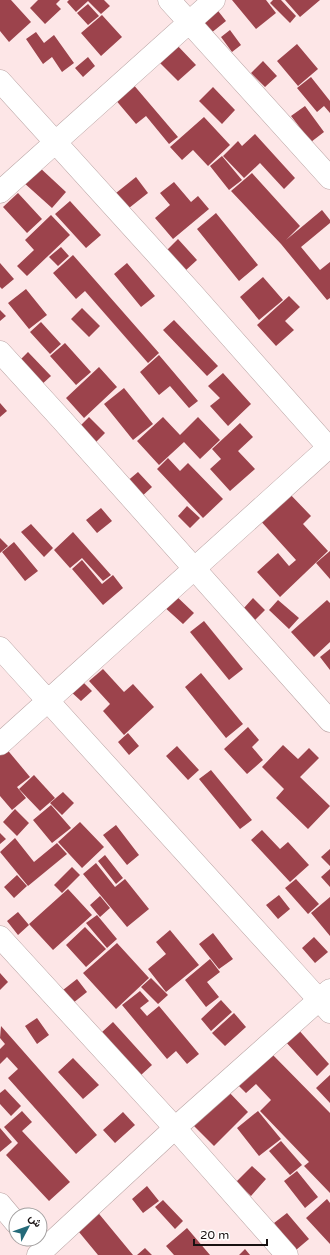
<svg xmlns="http://www.w3.org/2000/svg" width="330" height="1255" viewBox="0 0 330 1255" font-family="'Varela Round',Vazirmatn,sans-serif">
  <style>
    .building { fill: #9c434c }
    .lines { fill: none; stroke-linecap: round; stroke-linejoin: round }
    .street-casing { stroke: #b9a4a4; stroke-width: 23 }
    .street { stroke: #fff; stroke-width: 22 }
  </style>
  <rect width="100%" height="100%" fill="#fde6e7"/>
  <!-- building -->
  <path class="building" d="M0 0H11L31 22 9 42 0 31Z
    M38 0H60L56 4 61 9 45 24 30 8Z
    M69 0H104L110 6 101 14 88 1 76 12 67 2Z
    M232 0H266L276 13 256 29Z
    M273 0H281L296 16 290 23 270 3Z
    M285 0H320L300 17Z
    M88 4 99 16 88 25 77 13Z
    M215 7 226 21 200 42 188 28Z
    M102 15 122 37 101 56 81 33Z
    M230 30 241 45 232 52 221 37Z
    M36 32 44 43 54 35 74 63 62 72 52 57 43 64 26 39Z
    M175 43 196 65 178 81 157 60Z
    M297 44 318 69 298 86 277 61Z
    M88 57 95 66 83 77 75 68Z
    M263 61 277 76 265 87 251 73Z
    M311 77 330 101V113L324 106 317 112 297 88Z
    M132 83 178 137 169 144 146 116 136 124 114 98Z
    M213 87 235 110 222 124 199 101Z
    M305 106 324 132 311 142 291 116Z
    M204 117 230 145 208 166 193 150 182 160 170 147Z
    M255 134 295 178 284 189 260 163 244 178 223 156 238 141 242 146Z
    M222 156 242 180 229 190 210 166Z
    M38 166 66 192 52 208 23 182Z
    M252 173 300 226 286 240 322 210 330 220V223L301 247 320 270 330 262V298L327 300 281 244 231 191Z
    M136 177 148 193 129 208 116 193Z
    M174 182 191 202 198 196 209 209 173 239 155 218 170 205 160 193Z
    M18 193 42 219 27 233 3 207Z
    M70 201 101 235 86 248 55 214Z
    M216 213 258 265 239 281 197 229Z
    M51 215 70 235 27 276 17 266 34 250 25 240Z
    M178 239 197 260 185 271 166 251Z
    M61 247 69 256 58 266 49 257Z
    M73 255 159 353 148 363 85 291 76 299 53 273Z
    M0 263 14 279 2 289 0 287Z
    M127 263 155 296 141 307 114 274Z
    M263 277 283 300 259 320 240 297Z
    M26 289 47 315 29 329 8 303Z
    M289 296 300 307 285 321 294 330 276 346 257 325Z
    M82 308 100 326 89 337 71 319Z
    M0 310 6 316 0 321Z
    M174 320 218 366 207 376 163 330Z
    M41 322 61 344 50 354 30 332Z
    M65 343 91 372 76 385 50 356Z
    M28 352 51 376 40 386 18 362Z
    M159 355 198 401 189 408 170 386 159 395 140 372Z
    M99 367 117 387 84 418 66 398Z
    M223 373 251 404 228 426 210 406 220 398 208 386Z
    M124 388 153 424 133 440 104 404Z
    M0 403 7 411 0 417Z
    M89 417 105 433 93 445 77 429Z
    M163 417 180 435 198 417 220 440 200 459 184 442 159 465 137 441Z
    M240 423 253 437 238 451 255 469 230 491 210 469 221 459 212 449Z
    M168 458 180 471 188 463 223 499 203 518 157 469Z
    M138 472 152 487 139 499 125 483Z
    M287 491 311 516 303 524 328 551 280 597 257 572 278 553 289 566 296 560 258 518Z
    M187 506 200 518 190 528 178 516Z
    M101 508 112 521 97 533 86 520Z
    M31 524 53 548 44 557 21 532Z
    M73 532 111 575 103 581 82 558 70 568 54 550Z
    M0 538 8 546 0 553Z
    M14 542 38 571 25 581 2 552Z
    M330 551V579L316 563Z
    M82 560 102 584 113 575 123 588 103 605 72 569Z
    M173 593 194 613 183 624 162 605Z
    M253 598 265 610 255 620 243 609Z
    M278 600 299 618 289 629 269 610Z
    M327 600 330 603V642L314 657 291 632Z
    M204 621 243 669 229 680 190 632Z
    M330 649V670L320 657Z
    M103 669 124 692 133 684 154 707 124 735 103 711 110 704 89 681Z
    M201 673 243 724 226 738 185 687Z
    M80 679 92 691 81 701 69 690Z
    M248 727 259 740 252 747 263 760 247 774 224 749Z
    M128 733 139 746 129 755 118 742Z
    M283 745 298 759 309 748 319 758 300 777 330 806 308 829 276 798 284 789 262 767Z
    M177 746 199 770 188 780 166 756Z
    M5 747 30 777 17 787 26 798 12 810 0 796V751Z
    M211 770 252 820 240 829 199 779Z
    M34 775 55 798 40 811 19 789Z
    M63 792 74 803 62 815 50 803Z
    M51 805 71 828 52 843 33 820Z
    M15 809 29 823 17 836 3 822Z
    M80 822 104 847 82 868 58 842Z
    M116 825 139 855 127 865 103 835Z
    M262 830 280 849 288 842 309 865 290 882 251 840Z
    M0 833 6 839 0 844Z
    M15 838 34 862 57 843 67 854 28 886 0 852Z
    M330 849V866L321 857Z
    M105 855 123 878 116 884 98 861Z
    M96 863 115 887 125 879 149 909 127 927 83 874Z
    M72 867 80 875 62 893 54 885Z
    M330 869V887L321 877Z
    M17 875 27 886 14 898 4 887Z
    M296 879 319 904 308 914 285 888Z
    M68 889 92 915 53 950 29 924Z
    M279 895 290 909 278 919 266 905Z
    M100 896 110 908 100 917 90 905Z
    M330 897V936L311 913Z
    M18 912 29 925 18 935 7 921Z
    M97 915 117 939 107 948 86 923Z
    M85 927 106 949 86 967 66 945Z
    M170 930 199 965 166 992 148 969 166 954 156 942Z
    M213 933 233 959 219 969 199 944Z
    M314 937 328 952 315 963 302 948Z
    M117 943 149 978 116 1009 83 973Z
    M210 959 220 972 207 982 219 997 206 1007 185 980Z
    M0 973 8 982 0 990Z
    M151 978 168 995 158 1004 141 987Z
    M77 979 87 992 73 1003 63 990Z
    M140 991 149 1001 140 1008 147 1016 159 1006 199 1054 187 1064 176 1051 167 1059 122 1005Z
    M221 1000 232 1012 211 1031 201 1019Z
    M234 1013 246 1027 225 1046 212 1033Z
    M37 1018 49 1035 37 1044 25 1026Z
    M113 1022 152 1065 141 1075 102 1032Z
    M1 1026 97 1135 76 1154 8 1078 18 1069 7 1057 0 1064V1049L5 1044 0 1038Z
    M297 1028 329 1064 317 1076 284 1040Z
    M269 1051 330 1113V1193L304 1166 309 1162 260 1111 271 1100 256 1084 246 1093 236 1083Z
    M73 1058 99 1085 83 1099 58 1072Z
    M330 1075V1103L316 1088Z
    M5 1089 21 1106 11 1116 0 1104V1093Z
    M227 1090 248 1112 214 1146 192 1124Z
    M22 1111 32 1122 22 1131 70 1182 49 1201 6 1155 18 1143 4 1127Z
    M258 1111 281 1139 259 1156 237 1128Z
    M123 1112 135 1125 115 1143 103 1130Z
    M0 1128 12 1142 0 1152Z
    M281 1141 302 1165 290 1175 269 1151Z
    M252 1166 266 1179 251 1196 236 1182Z
    M297 1171 318 1197 305 1208 284 1181Z
    M147 1186 159 1201 143 1213 132 1199Z
    M327 1199 330 1203V1244L306 1218Z
    M163 1200 183 1221 175 1229 155 1207Z
    M95 1209 133 1255H98L74 1226Z
    M287 1213 309 1239 296 1250 274 1223Z
    M187 1228 210 1255H174L166 1246Z
    M145 1248 152 1255H137Z
    M245 1249 250 1255H239Z"/>
  <g class="lines">
    <defs>
      <path id="street" d="M169 0 330 178
        M0 81 192 293 330 449
        M0 192 214 0
        M0 352 62 420 330 721
        M0 648 330 1012
        M0 744 330 446
        M0 937 175 1128 287 1255
        M0 1204 16 1223
        M38 1255 175 1128 330 990"/>
    </defs>
    <!-- street casing -->
    <use href="#street" class="street-casing"/>
    <!-- street -->
    <use href="#street" class="street"/>
  </g>
  <!-- north arrow -->
  <g transform="translate(28 1227) rotate(49)"><circle r="19" fill="#ffffff" stroke="#a3a0a0"/>
  <path d="M0-3L7 15L0 10L-7 15Z" fill="#246a79"/>
  <text y="-6" font-size="11" font-weight="bold" text-anchor="middle" fill="#181111">ش</text>
  </g>
  <!-- scale -->
  <path d="M194 1239v6h73v-6" fill="none" stroke="#181111" stroke-width="2"/>
  <text x="200" y="1239" font-size="12" fill="#181111" stroke="#ffffff" stroke-width="3" paint-order="stroke">20 m</text>
</svg>
